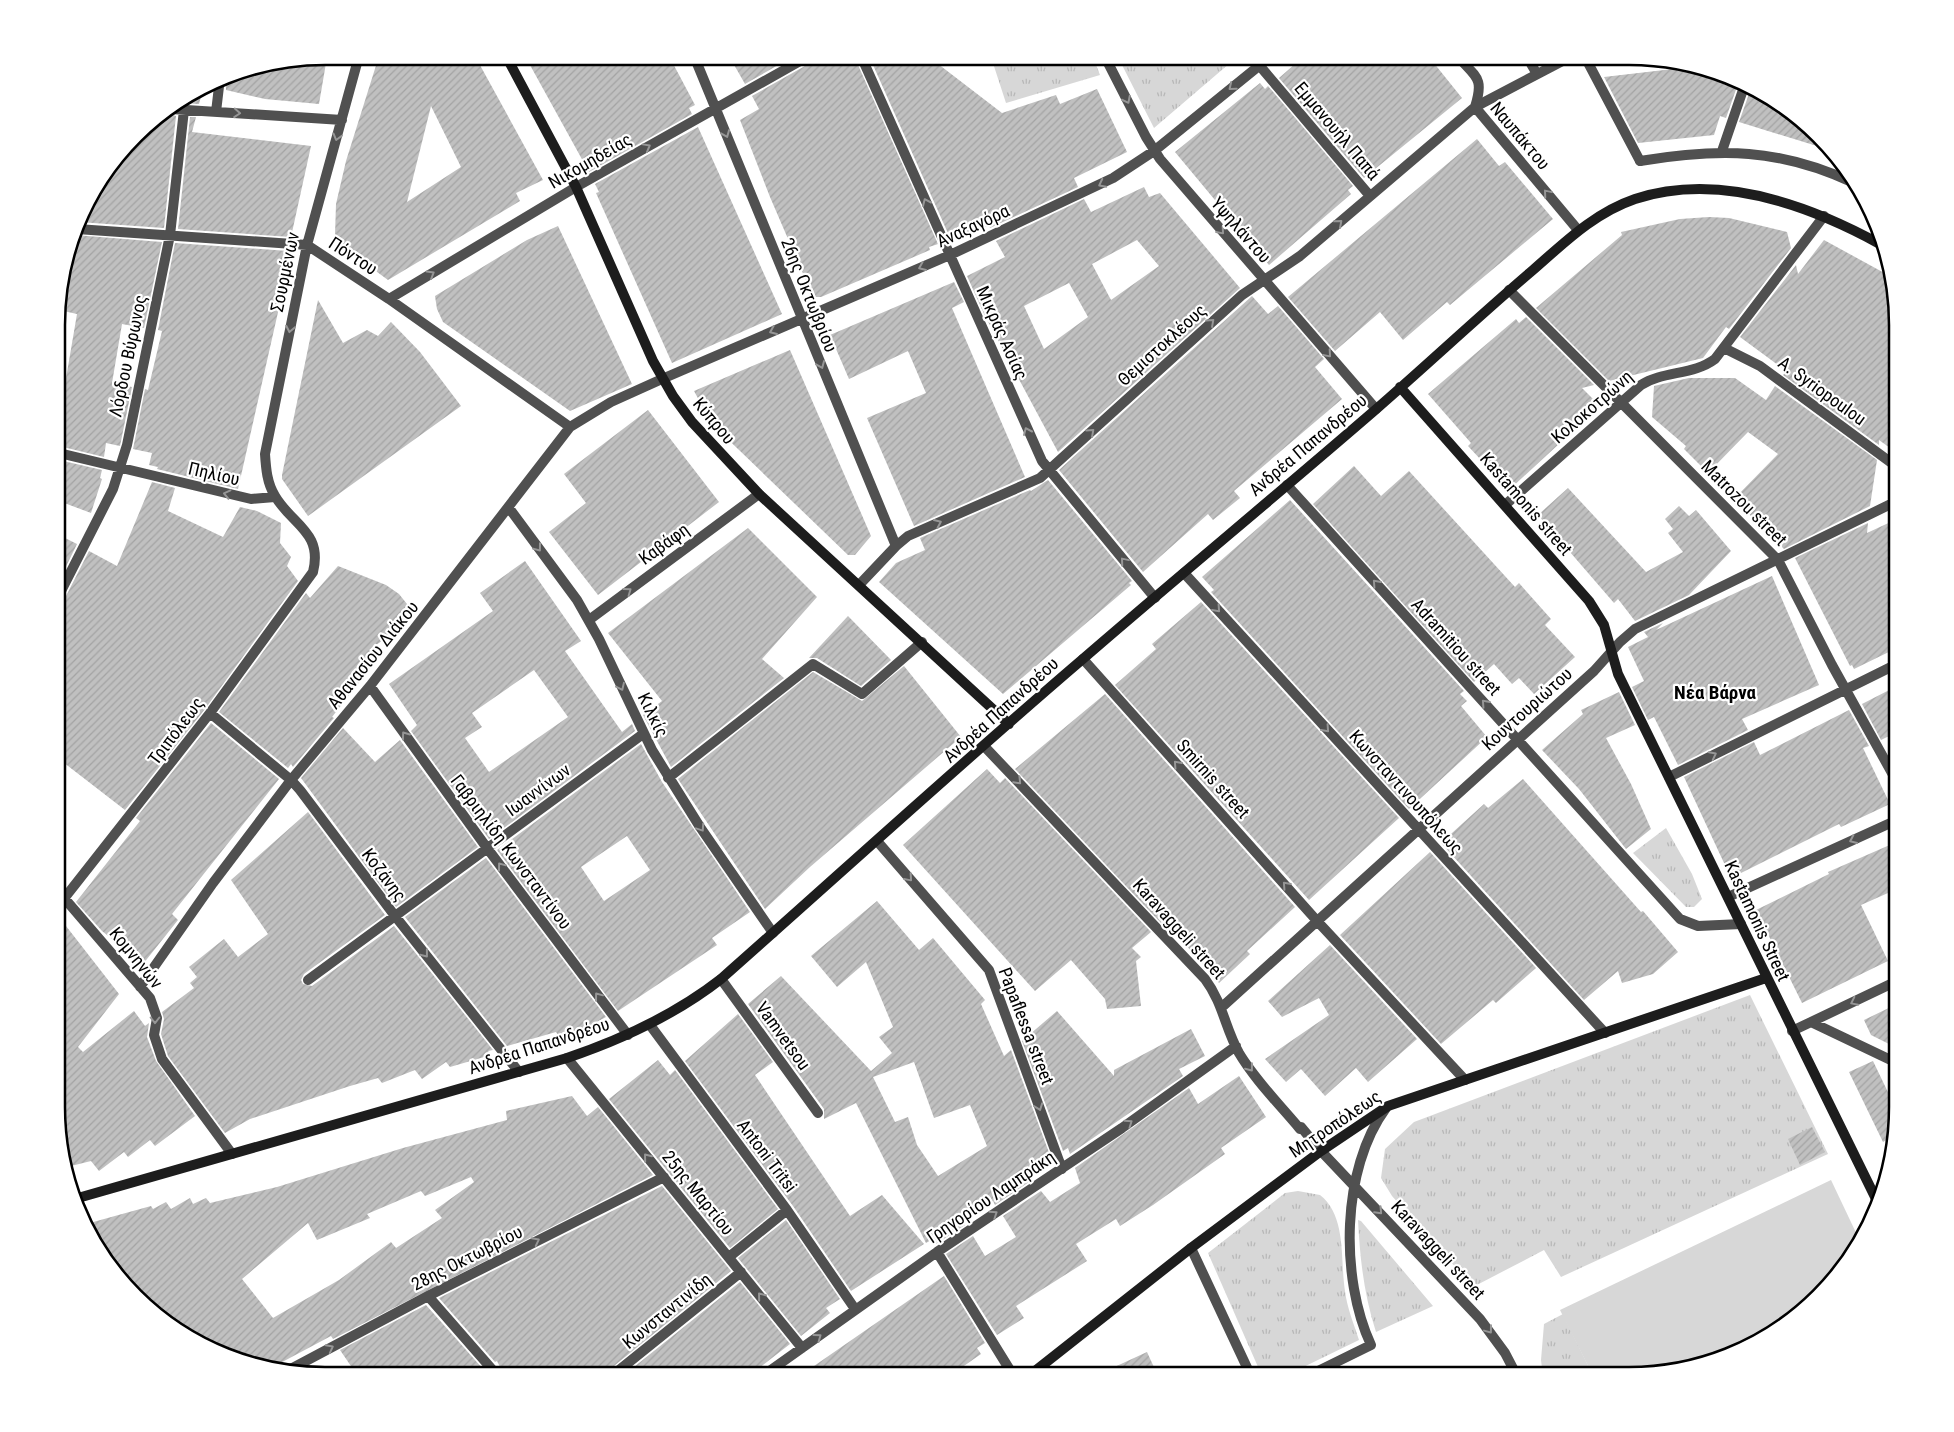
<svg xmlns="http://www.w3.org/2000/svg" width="1954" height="1432" viewBox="0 0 1954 1432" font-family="'Roboto Condensed',sans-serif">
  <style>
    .grass { fill: url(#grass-tufts) }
    .pitch { fill: #d7d7d7 }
    .building { fill: url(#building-hatch); fill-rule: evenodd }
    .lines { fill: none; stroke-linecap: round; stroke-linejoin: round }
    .lane { stroke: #505050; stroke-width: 10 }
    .street { stroke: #505050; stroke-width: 10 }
    .secondary { stroke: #1d1d1d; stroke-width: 10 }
    .oneway { stroke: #969696 }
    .labels { text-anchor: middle; stroke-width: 4.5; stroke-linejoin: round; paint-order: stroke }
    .street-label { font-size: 18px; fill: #000; stroke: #fff }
    .neighbourhood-label { font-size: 19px; font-weight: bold; fill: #000; stroke: #fff }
    .rim { fill: none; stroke: #000; stroke-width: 2.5 }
  </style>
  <defs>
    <pattern id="grass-tufts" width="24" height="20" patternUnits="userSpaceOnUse" patternTransform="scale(1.25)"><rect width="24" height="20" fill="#d7d7d7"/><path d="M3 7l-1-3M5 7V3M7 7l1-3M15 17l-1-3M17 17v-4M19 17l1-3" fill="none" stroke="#b7b7b7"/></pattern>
    <pattern id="building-hatch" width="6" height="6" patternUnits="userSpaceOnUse" patternTransform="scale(1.25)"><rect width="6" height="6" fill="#c0c0c0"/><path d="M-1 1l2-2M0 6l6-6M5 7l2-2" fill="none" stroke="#a3a3a3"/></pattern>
  </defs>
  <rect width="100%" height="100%" fill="#fff"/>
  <!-- grass -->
  <path class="grass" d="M991 57H1093L1100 75 1006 103Z
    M1144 57H1237L1154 128 1120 61Z
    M1666 828 1692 874 1702 899 1694 907H1686L1633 853Z
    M1750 995 1828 1154 1561 1277 1544 1250 1473 1287 1392 1196 1381 1178 1385 1149 1414 1122Z
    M1298 1191 1320 1195C1347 1216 1340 1260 1345 1291 1347 1308 1354 1324 1359 1340L1285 1376H1262L1208 1253 1285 1193Z
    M1358 1220 1361 1221 1433 1306 1376 1332C1364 1295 1360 1259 1358 1220Z
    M1563 1314 1593 1376H1543L1541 1360 1544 1324Z"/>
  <!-- pitch -->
  <path class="pitch" d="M1831 1180 1859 1239 1842 1271 1793 1320 1748 1348 1698 1367 1629 1376H1593L1560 1310Z"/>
  <!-- building -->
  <path class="building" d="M379 56H475L543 180 516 193 520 201 388 280 339 244 335 235 336 204 346 161ZM431 106 461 167 407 202Z
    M525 56H669L695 105 689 108 692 114 589 172Z
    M729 56H794L745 84Z
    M816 56H854L938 244 929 247 930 250 821 297H813L770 197 740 120 759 109 752 96 812 62Z
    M869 56 929 57 1002 113 1056 95 1060 104 1097 89 1127 152 1074 178 1078 187 990 228 989 226 951 240Z
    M1303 57H1429L1462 98 1364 178 1279 78Z
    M308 60 326 63 319 104 265 99 226 90V76Z
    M1690 67 1731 77 1739 81 1726 118 1720 116 1714 135 1638 143 1604 77Z
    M1260 83 1265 89 1268 86 1353 186 1348 190 1351 194 1269 265 1175 152Z
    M1751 88 1793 112 1833 151 1739 122Z
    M203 89 199 104 181 103Z
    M165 112 176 116 164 228 79 222 84 206 148 123Z
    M190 117H196L192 132 311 146 291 237 178 229Z
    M698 127 782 314 672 363 596 193 599 192 595 184Z
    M1477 139 1499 166 1505 162 1553 219 1450 305 1447 302 1403 340 1380 312 1335 351 1288 297Z
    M1144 187 1149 197 1160 193 1240 288 1058 452 985 316 967 276 1005 257 996 241 1084 199 1091 212ZM1137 240 1159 266 1111 300 1092 264ZM1069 283 1088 317 1044 349 1024 306Z
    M1709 217 1729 218 1787 232 1791 248 1729 329 1726 327 1703 358 1609 381 1536 308 1622 235 1621 232 1680 219Z
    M558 226 632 384 570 411 443 322 437 309 435 296 527 240Z
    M75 235 162 242 144 328 122 324 112 383 132 387 120 446 106 443 104 457 59 446V389L64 390 77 314 59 310V291Z
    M1824 240 1888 275 1897 308V453L1879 440V445L1783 375 1786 371 1740 337 1796 265 1798 274Z
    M175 243 288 251 285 267 288 268 238 489 157 469 158 467 149 465 152 453 133 449 145 389 148 390 162 331 158 330Z
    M954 282 964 302 952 308 1025 477 914 526 867 418 926 393 908 351 849 379 830 335Z
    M1252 296 1268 314 1278 306 1324 359 1315 367 1342 399 1234 491 1240 498 1213 520 1208 514 1143 572 1059 470Z
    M318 300 343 343 367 330 378 336 391 322 420 352 461 406 308 516 282 479V475Z
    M1526 317 1594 385 1582 388 1600 406 1509 490 1468 446 1471 443 1428 394 1516 319 1519 323Z
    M790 350 871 536 855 555H848L712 424 694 391Z
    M1689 378H1735L1766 400 1775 386 1877 460 1870 506 1784 549 1734 499 1778 454 1748 432 1710 471 1707 468 1705 470 1684 449 1686 446 1652 417 1654 386Z
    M648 410 719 502 598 595 549 532 586 503 564 474Z
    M59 460 102 470 100 478 102 479 91 513 59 501Z
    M1354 466 1381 496 1409 471 1515 587 1519 583 1551 619 1545 625 1575 657 1534 694 1519 678 1512 684 1494 664 1474 682 1313 504Z
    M1048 480 1132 581 1129 583 1131 585 1003 694 879 582 896 563 925 550 920 538 1030 490 1031 491Z
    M152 482 175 488 168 511 223 537 240 507 257 511 281 523 280 543 291 557 287 566 298 581 205 709 125 810 59 759V602L65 598 89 551 117 566Z
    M1568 488 1646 572 1683 552 1668 533 1673 529 1665 519 1679 506 1689 516 1696 510 1731 551 1689 595 1635 621 1618 599 1614 603 1538 515Z
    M1290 500 1464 691 1460 694 1467 701 1461 706 1487 737 1409 809 1211 592 1214 590 1202 577Z
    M1897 519V648L1854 669 1852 665 1850 666 1795 558 1868 523 1867 533Z
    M748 528 817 597 762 659 784 678 671 767 643 715 662 701 608 633Z
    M59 535 77 544 59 581Z
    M525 561 581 641 565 651 622 732 632 724 635 731 489 839 411 731 417 725 389 684 493 611 480 593ZM534 670 568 717 489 772 465 738 482 727 472 713Z
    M338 566 386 585 399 594 407 604V615L396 631 369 650 378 658 332 717 334 718 293 767 291 764 288 768 219 712 306 593 310 598Z
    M1772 576 1819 685 1742 719 1748 730 1678 765 1654 717 1648 720 1632 687 1644 681 1628 647 1648 637 1644 632 1663 623 1656 630Z
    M1201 602 1399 818 1309 900 1115 685 1156 649 1152 644Z
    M848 616 891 660 861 686 817 658H809Z
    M904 666 961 737 810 867 765 909 678 779 813 672 862 701Z
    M1897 686V732L1881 740 1862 704Z
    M1619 692 1635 725 1606 738 1631 784 1651 829 1626 849 1579 789 1542 750 1583 714 1581 710Z
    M1105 694 1295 907 1247 951 1250 954 1219 983 1164 920 1161 923 1015 769Z
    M1849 710 1869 746 1863 748 1890 804 1841 827 1839 824 1731 878 1684 777 1754 742 1760 755Z
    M211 723 279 779 172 914 178 920 143 964 102 931 76 902 140 821 136 818Z
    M343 728 375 762 400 740 478 847 396 907 301 778Z
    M641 744 662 782 750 912 712 938 717 945 618 1011 497 850ZM627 836 650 870 604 901 581 867Z
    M987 769 1000 783 1005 778 1151 932 1132 948 1141 957 1136 961 1141 1006 1107 1009 1105 999 1071 960 1035 991 903 845Z
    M1523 779 1641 912 1643 911 1678 952 1653 974 1622 983 1618 971 1584 1000 1441 843 1484 804 1488 808Z
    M308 812 385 915 304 974 301 980 303 984 312 986 394 926 493 1050 488 1051 491 1055 450 1067 446 1062 422 1079 415 1070 382 1083 378 1078 350 1086 250 1119 225 1133 168 1056 161 1034 164 1019 162 1012 194 988 190 983 197 977 189 967 224 939 238 957 268 934 231 880Z
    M1892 844 1897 855V889L1861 905 1888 961 1802 1003 1756 910 1829 874 1828 872Z
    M1430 852 1536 968 1496 1003 1493 1000 1441 1044 1340 935Z
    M486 858 606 1017 562 1041 556 1032 507 1046 405 917Z
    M877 901 919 950 933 938 985 1000 981 1004 1004 1056 1011 1050 1051 1158 1027 1173 1032 1180 995 1205 993 1201 962 1220 965 1225 936 1244 933 1239 926 1243 856 1103 824 1119V1109L748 1004 781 976 871 1071 892 1053 879 1037 893 1027 866 962 837 987 811 956ZM914 1062 934 1118 970 1105 987 1146 938 1176 917 1145 908 1117 895 1122 873 1077Z
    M59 917 119 994 78 1047 83 1052 134 1011 145 1026 149 1023 147 1037 156 1061 195 1116 155 1146 150 1140 128 1157 124 1152 99 1171 91 1161 67 1167 59 1141Z
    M1330 945 1417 1039 1368 1082 1356 1068 1325 1096 1301 1069 1286 1082 1265 1059 1329 1015 1319 998 1282 1017 1268 1001Z
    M1897 1004V1048L1871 1035 1864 1020Z
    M1057 1011 1114 1076V1070L1191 1029 1205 1056 1179 1069 1183 1076 1070 1154 1068 1148 1063 1151 1022 1041Z
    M738 1014 773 1062 755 1075 850 1216 882 1195 924 1244 851 1291 793 1206 685 1061Z
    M658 1060 670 1075 675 1070 778 1209 730 1248 609 1099Z
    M1873 1061 1897 1111 1895 1135 1883 1142 1849 1072Z
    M1239 1076 1266 1117 1221 1148 1225 1154 1153 1205 1120 1226 1116 1219 1076 1244 1087 1261 1016 1306 1024 1318 997 1335 946 1254 973 1236 985 1256 1016 1237 1003 1216 1041 1191 1050 1202 1080 1183 1075 1168 1189 1088 1198 1104Z
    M572 1096 587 1116 598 1107 653 1175 333 1339 331 1336 271 1368 239 1361 161 1320 92 1241 86 1224 151 1206 153 1209 166 1202 171 1209 190 1198 193 1204 206 1198 210 1203 277 1187 403 1148 507 1120 506 1111ZM471 1177 474 1182 435 1210 442 1218 396 1248 391 1242 339 1280 273 1318 242 1279 308 1223 317 1240 370 1218 367 1214 421 1191 425 1196Z
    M1812 1127 1825 1152 1800 1165 1788 1139Z
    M662 1186 731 1271 609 1370 606 1375H504L497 1361 495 1362 439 1298Z
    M786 1220 840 1299 826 1308 830 1313 801 1336 738 1258Z
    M944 1276 985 1343 977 1348 981 1354 951 1375H801Z
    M740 1282 790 1344 750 1375H624Z
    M426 1305 483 1369 472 1375H357L340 1350Z
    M1147 1352 1158 1376H1095Z"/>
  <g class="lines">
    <!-- lane -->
    <path class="lane" d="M1527 57 1537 74
      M1585 57 1640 161
      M1475 107 1570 57"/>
    <!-- street -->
    <path class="street" d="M694 56 896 546
      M861 56 1042 461 1155 598
      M1105 57 1146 137 1160 159 1376 409
      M1458 57C1477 78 1484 78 1475 107
      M1259 65 1370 196
      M1475 107 1578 230
      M171 109 342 120
      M216 112 220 78
      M1722 151 1745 84
      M1640 161C1720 148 1779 148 1854 183
      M77 229 307 245 389 299 570 427
      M1509 290 1778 560 1832 665 1897 782
      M389 299 576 187 809 56
      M1724 348 1760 366 1897 467
      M59 453 251 499 275 497
      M1287 485 1680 919 1698 926 1741 924
      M1505 505 1641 385C1663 371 1694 375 1715 359L1824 216
      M509 508 577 600 599 639 652 750 700 827 773 933
      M1184 573 1605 1033
      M860 584 896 546 908 536 1040 478 1242 295 1300 256 1475 107
      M59 595 113 489 127 445 170 235 184 110
      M589 620 759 494
      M1083 659 1318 922 1465 1080
      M370 686 487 848 628 1035
      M210 713 291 780 300 790 395 916 519 1072
      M984 746 1205 979C1223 1003 1225 1028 1239 1053 1255 1080 1280 1105 1300 1129L1301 1127 1321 1151 1480 1319 1505 1353 1517 1376
      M1669 777 1897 664
      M668 778 813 664 862 694 922 642
      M877 841 989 970 1062 1169
      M59 892 150 998 157 1018 154 1035 162 1059 232 1154
      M1728 897 1897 820
      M59 905 210 713 313 572C323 532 292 525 275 496 267 483 266 469 265 454L307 245 359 56
      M721 979 818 1113
      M308 980 643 734
      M140 987 213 883 291 780 370 686 570 427 611 402 662 379 950 255 1113 178 1154 151 1270 57
      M1222 1007 1594 671 1620 642 1635 629 1897 501
      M1811 1022 1897 981
      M650 1025 787 1210 855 1309
      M1792 1031 1811 1022 1897 1063
      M567 1058 802 1348
      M1191 1248 1251 1376
      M937 1252 1013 1375
      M729 1257 787 1210
      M428 1296 497 1375
      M287 1371 428 1296 664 1177
      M613 1375 741 1272
      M764 1375 937 1252 1122 1128 1236 1046
      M1308 1376 1371 1345C1340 1278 1341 1169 1386 1108"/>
    <!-- secondary -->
    <path class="secondary" d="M506 56 576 187 653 361 673 396 692 422 759 494 1009 724
      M1400 387 1589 601 1604 625 1618 674 1878 1203
      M78 1198 567 1058C623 1039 675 1015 721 979 842 872 961 763 1084 658 1180 575 1278 494 1374 411 1427 365 1479 316 1533 270 1564 243 1594 213 1635 199 1718 172 1807 204 1880 244
      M1030 1375 1191 1248 1321 1151 1388 1106 1766 978"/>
  </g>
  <!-- one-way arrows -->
  <defs><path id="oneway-chevron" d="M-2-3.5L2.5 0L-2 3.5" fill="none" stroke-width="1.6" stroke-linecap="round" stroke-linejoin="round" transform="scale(1.25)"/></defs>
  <g class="oneway">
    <use href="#oneway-chevron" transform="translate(1232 87) rotate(141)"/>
    <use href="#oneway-chevron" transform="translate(1127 100) rotate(63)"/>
    <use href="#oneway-chevron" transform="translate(237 113) rotate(4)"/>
    <use href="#oneway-chevron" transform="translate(726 134) rotate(68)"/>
    <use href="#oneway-chevron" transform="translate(337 137) rotate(105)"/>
    <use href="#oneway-chevron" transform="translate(647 147) rotate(-29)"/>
    <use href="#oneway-chevron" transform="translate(1102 184) rotate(153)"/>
    <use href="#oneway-chevron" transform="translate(1547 193) rotate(-130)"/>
    <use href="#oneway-chevron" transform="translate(926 202) rotate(-114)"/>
    <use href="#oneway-chevron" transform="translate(1339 223) rotate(-41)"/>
    <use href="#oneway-chevron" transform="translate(1221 231) rotate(49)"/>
    <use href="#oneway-chevron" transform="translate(922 267) rotate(157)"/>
    <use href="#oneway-chevron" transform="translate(431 274) rotate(-31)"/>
    <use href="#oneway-chevron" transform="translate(1211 322) rotate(-42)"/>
    <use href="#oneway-chevron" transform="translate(290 329) rotate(101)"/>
    <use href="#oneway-chevron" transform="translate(773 331) rotate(157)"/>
    <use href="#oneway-chevron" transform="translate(1328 354) rotate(49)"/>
    <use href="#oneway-chevron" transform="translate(821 365) rotate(67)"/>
    <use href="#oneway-chevron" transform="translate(1027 431) rotate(-114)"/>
    <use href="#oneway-chevron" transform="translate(1091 432) rotate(-42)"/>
    <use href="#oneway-chevron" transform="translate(227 494) rotate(-167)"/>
    <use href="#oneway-chevron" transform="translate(938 523) rotate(-24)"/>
    <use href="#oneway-chevron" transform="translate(538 548) rotate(53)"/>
    <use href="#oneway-chevron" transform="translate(1124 561) rotate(-130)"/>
    <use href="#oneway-chevron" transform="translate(1376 583) rotate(-132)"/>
    <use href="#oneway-chevron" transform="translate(628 591) rotate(-36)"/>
    <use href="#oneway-chevron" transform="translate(1217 609) rotate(48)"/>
    <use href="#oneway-chevron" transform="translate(621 687) rotate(65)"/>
    <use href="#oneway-chevron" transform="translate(1485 703) rotate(-132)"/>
    <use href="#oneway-chevron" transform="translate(1326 729) rotate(48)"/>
    <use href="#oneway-chevron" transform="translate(405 735) rotate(-126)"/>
    <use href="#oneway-chevron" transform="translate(1713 755) rotate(-27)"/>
    <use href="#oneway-chevron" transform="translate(1177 764) rotate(-132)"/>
    <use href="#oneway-chevron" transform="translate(1018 781) rotate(46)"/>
    <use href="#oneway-chevron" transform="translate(701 828) rotate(56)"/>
    <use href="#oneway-chevron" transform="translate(1853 840) rotate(155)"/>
    <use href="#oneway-chevron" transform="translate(501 866) rotate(-127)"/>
    <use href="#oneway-chevron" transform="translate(909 878) rotate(49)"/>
    <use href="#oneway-chevron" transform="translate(1286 885) rotate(-132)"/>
    <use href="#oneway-chevron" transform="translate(425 954) rotate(52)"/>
    <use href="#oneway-chevron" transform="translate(598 996) rotate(-127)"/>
    <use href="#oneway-chevron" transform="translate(1854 1002) rotate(154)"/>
    <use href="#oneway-chevron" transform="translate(155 1020) rotate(90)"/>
    <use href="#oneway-chevron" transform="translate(1250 1068) rotate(52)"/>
    <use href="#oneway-chevron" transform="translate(1039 1107) rotate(70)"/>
    <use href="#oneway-chevron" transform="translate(1129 1123) rotate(-35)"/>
    <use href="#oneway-chevron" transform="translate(647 1157) rotate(-129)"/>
    <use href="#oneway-chevron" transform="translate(1379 1211) rotate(47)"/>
    <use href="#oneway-chevron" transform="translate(994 1214) rotate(-34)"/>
    <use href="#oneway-chevron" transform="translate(536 1241) rotate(-27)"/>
    <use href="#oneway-chevron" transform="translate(761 1296) rotate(-129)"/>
    <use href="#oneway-chevron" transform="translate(1489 1330) rotate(53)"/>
    <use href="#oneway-chevron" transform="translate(818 1337) rotate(-36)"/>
    <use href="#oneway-chevron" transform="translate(330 1348) rotate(-28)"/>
  </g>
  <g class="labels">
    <!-- street labels -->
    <g class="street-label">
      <text transform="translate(1337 131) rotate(50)" y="6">Εμμανουήλ Παπά</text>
      <text transform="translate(1520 136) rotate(50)" y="6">Ναυπάκτου</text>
      <text transform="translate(590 161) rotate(-30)" y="6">Νικομηδείας</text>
      <text transform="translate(973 226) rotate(-25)" y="6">Αναξαγόρα</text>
      <text transform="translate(1241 230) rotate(49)" y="6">Υψηλάντου</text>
      <text transform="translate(353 256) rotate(33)" y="6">Πόντου</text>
      <text transform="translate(285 272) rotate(-78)" y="6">Σουρμένων</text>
      <text transform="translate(809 295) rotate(68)" y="6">26ης Οκτωβρίου</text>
      <text transform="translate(1002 333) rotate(66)" y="6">Μικράς Ασίας</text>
      <text transform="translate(1162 345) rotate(-42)" y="6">Θεμιστοκλέους</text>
      <text transform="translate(128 356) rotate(-78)" y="6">Λόρδου Βύρωνος</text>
      <text transform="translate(1822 391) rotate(36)" y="6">A. Syriopoulou</text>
      <text transform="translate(1592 407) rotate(-41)" y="6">Κολοκοτρώνη</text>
      <text transform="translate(714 421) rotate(50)" y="6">Κύπρου</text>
      <text transform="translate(1308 445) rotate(-40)" y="6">Ανδρέα Παπανδρέου</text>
      <text transform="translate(214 474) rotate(13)" y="6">Πηλίου</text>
      <text transform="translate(1744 503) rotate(45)" y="6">Matrozou street</text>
      <text transform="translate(1526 504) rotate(49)" y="6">Kastamonis street</text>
      <text transform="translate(664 544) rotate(-36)" y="6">Καβάφη</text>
      <text transform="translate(1456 647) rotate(48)" y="6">Adramitiou street</text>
      <text transform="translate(373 655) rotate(-51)" y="6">Αθανασίου Διάκου</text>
      <text transform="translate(1527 709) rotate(-42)" y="6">Κουντουριώτου</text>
      <text transform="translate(1001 710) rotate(-42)" y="6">Ανδρέα Παπανδρέου</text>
      <text transform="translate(653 715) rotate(64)" y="6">Κιλκίς</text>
      <text transform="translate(176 731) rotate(-53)" y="6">Τριπόλεως</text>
      <text transform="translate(1213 779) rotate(48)" y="6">Smirnis street</text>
      <text transform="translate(538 790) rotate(-36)" y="6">Ιωαννίνων</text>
      <text transform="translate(1406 792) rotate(48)" y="6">Κωνσταντινουπόλεως</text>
      <text transform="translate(511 852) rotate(53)" y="6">Γαβριηλίδη Κωνσταντίνου</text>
      <text transform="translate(384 875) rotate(53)" y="6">Κοζάνης</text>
      <text transform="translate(1757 921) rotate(65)" y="6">Kastamonis Street</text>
      <text transform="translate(1179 929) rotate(48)" y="6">Karavaggeli street</text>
      <text transform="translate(136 958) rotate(51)" y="6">Κομνηνών</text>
      <text transform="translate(1026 1026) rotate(69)" y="6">Papaflessa street</text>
      <text transform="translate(783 1036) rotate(54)" y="6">Vamvetsou</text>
      <text transform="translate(539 1046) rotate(-18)" y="6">Ανδρέα Παπανδρέου</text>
      <text transform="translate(1335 1124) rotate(-34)" y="6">Μητροπόλεως</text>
      <text transform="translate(767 1156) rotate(53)" y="6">Antoni Tritsi</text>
      <text transform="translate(698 1193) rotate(51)" y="6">25ης Μαρτίου</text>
      <text transform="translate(991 1197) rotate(-34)" y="6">Γρηγορίου Λαμπράκη</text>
      <text transform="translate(1438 1250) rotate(47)" y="6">Karavaggeli street</text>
      <text transform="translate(467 1258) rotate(-27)" y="6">28ης Οκτωβρίου</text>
      <text transform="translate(667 1311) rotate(-39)" y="6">Κωνσταντινίδη</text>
    </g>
    <!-- neighbourhood labels -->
    <g class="neighbourhood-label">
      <text x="1715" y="699">Νέα Βάρνα</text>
    </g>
  </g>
  <!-- crop -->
  <path d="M0 0H1954V1432H0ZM325 65H1629A260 260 0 0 1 1889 325V1107A260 260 0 0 1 1629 1367H325A260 260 0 0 1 65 1107V325A260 260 0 0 1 325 65Z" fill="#fff" fill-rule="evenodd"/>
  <path class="rim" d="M325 65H1629A260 260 0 0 1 1889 325V1107A260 260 0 0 1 1629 1367H325A260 260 0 0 1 65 1107V325A260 260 0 0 1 325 65Z"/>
</svg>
